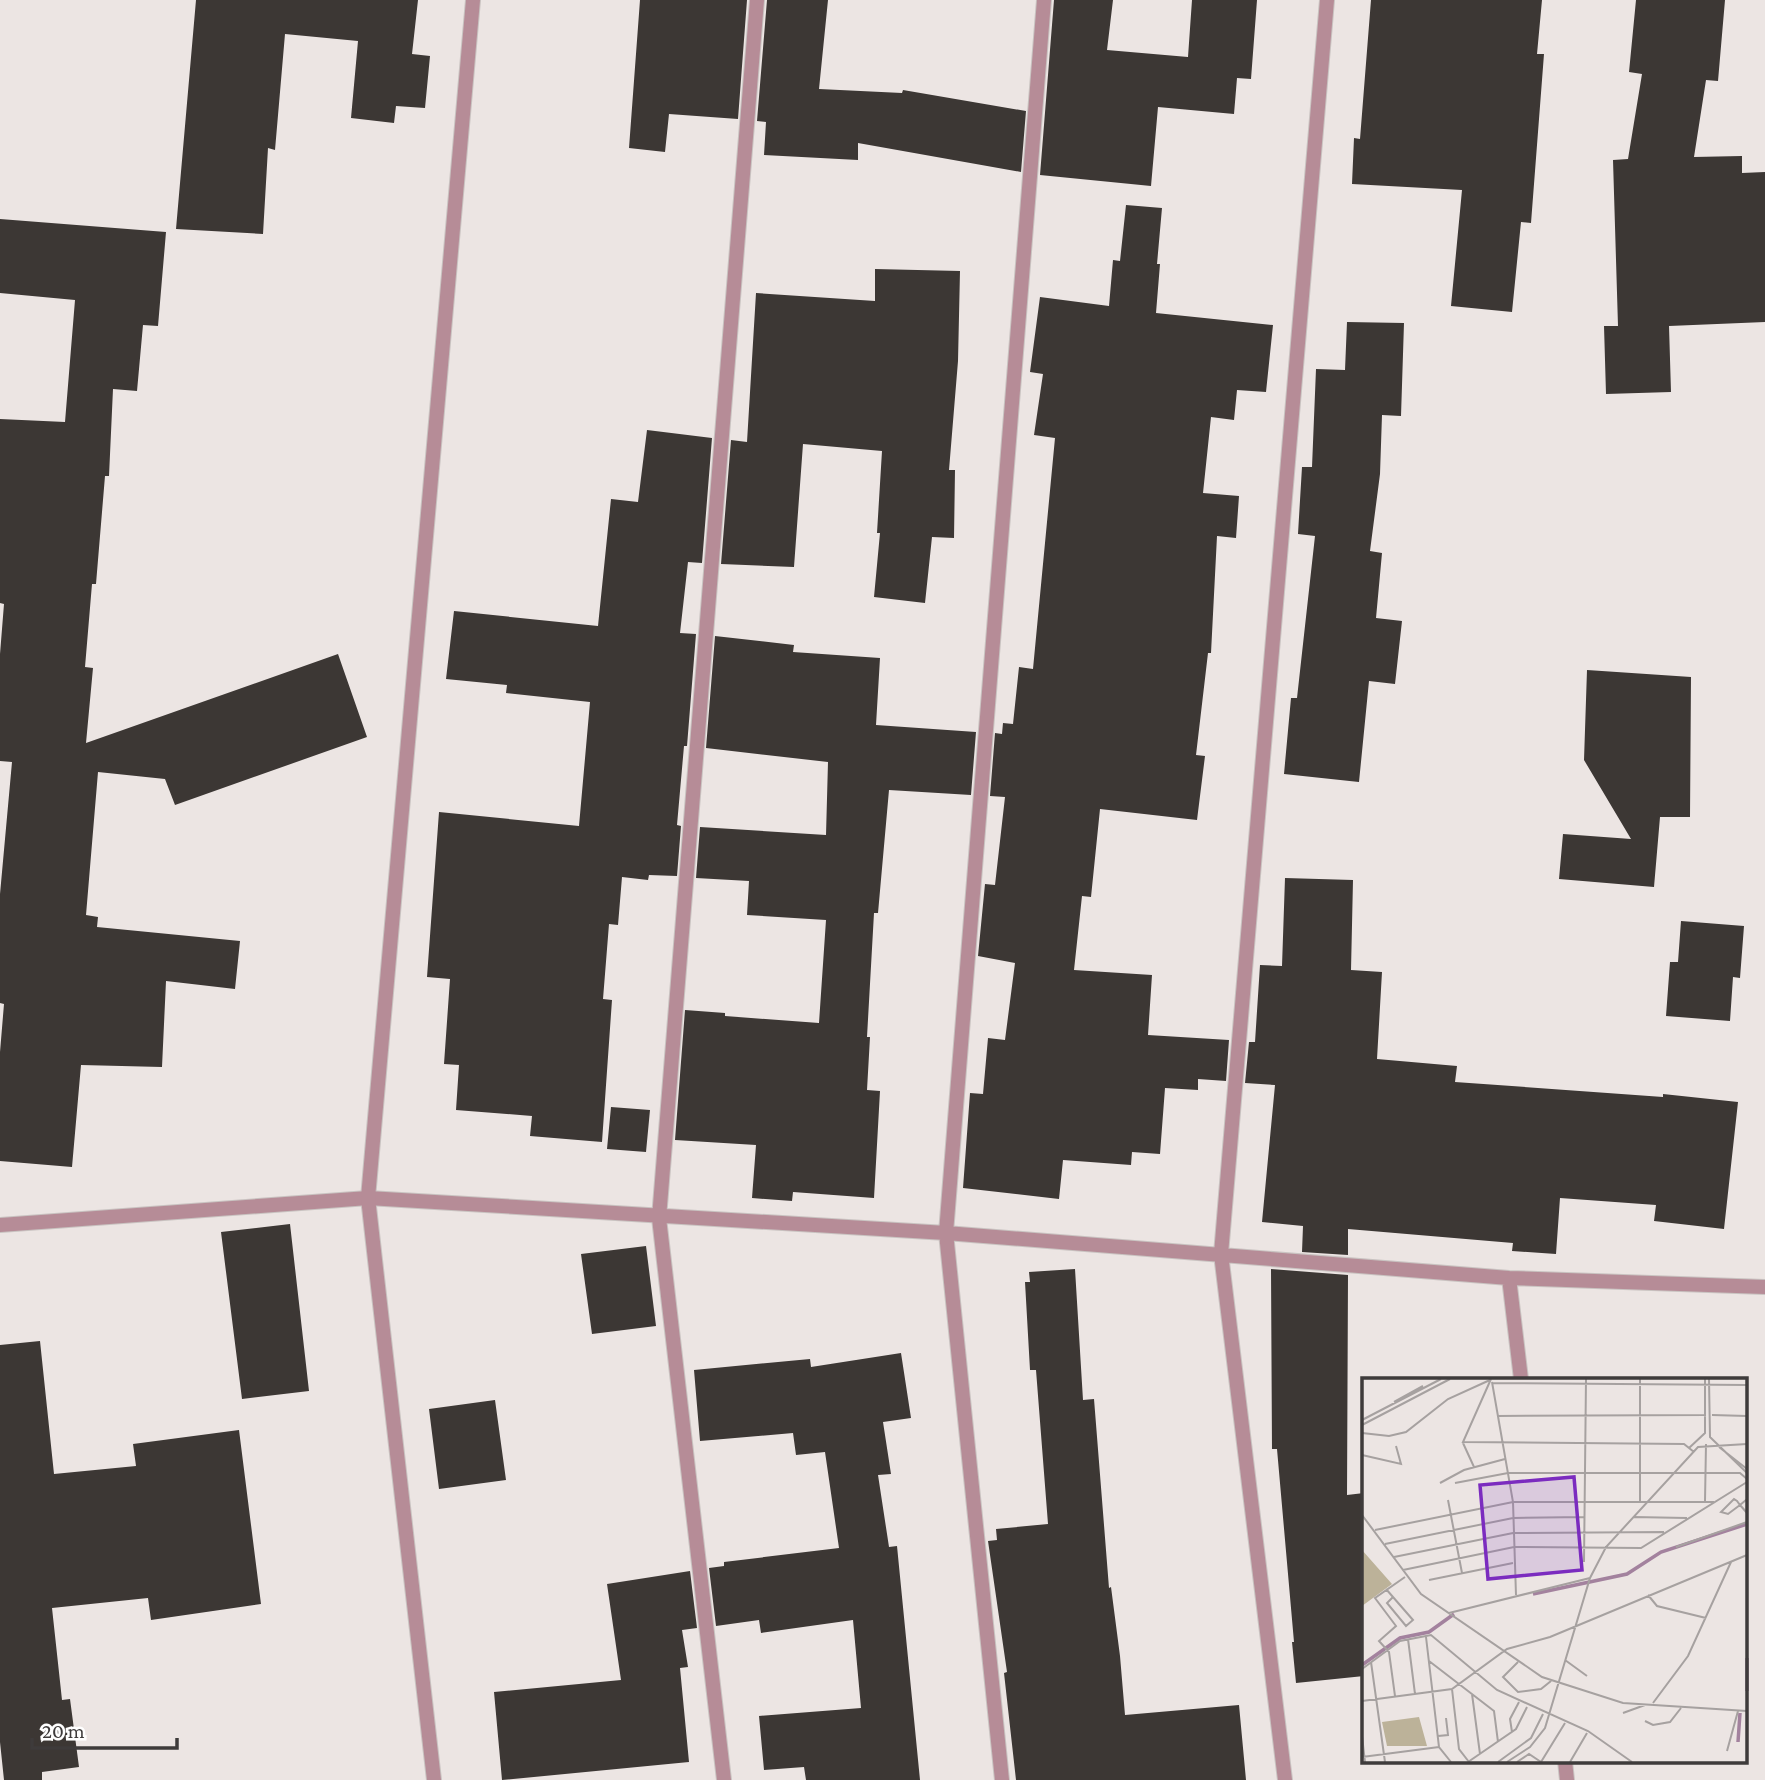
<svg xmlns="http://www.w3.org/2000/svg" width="1765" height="1780" viewBox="0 0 1765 1780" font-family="'Crimson Pro',serif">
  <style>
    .building { fill: #3c3734 }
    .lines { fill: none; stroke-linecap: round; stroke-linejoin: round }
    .minor-casing { stroke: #c9c3c1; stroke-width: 16 }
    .tertiary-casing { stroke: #c9c3c1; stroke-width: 16 }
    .minor { stroke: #b68c97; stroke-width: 14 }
    .tertiary { stroke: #b68c97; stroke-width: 14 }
    .inset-river { fill: none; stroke: #a3829e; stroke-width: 3.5 }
    .inset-road { fill: none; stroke: #a6a1a0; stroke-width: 2 }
    .view { fill: #7b2cbf; fill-opacity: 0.15; stroke: #7b2cbf; stroke-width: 3.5 }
    .inset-edge { fill: none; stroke: #3e3b3b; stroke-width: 3.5 }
  </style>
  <rect width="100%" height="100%" fill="#ece5e3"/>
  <!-- building -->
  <path class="building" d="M196 0H418L412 54 430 56 425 108 396 106 394 123 351 118 358 41 285 34 275 150 268 148 263 234 176 229Z
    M640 0H747L738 119 669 114 665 152 629 148Z
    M767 0H828L819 89 902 93 903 90 1026 111 1021 172 858 143V160L764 155 766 122 757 121Z
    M1054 0H1113L1107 50 1188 57 1192 0H1257L1251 79 1237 78 1234 114 1158 107 1151 186 1040 175Z
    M1371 0H1542L1537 54H1544L1531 223 1521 222 1512 312 1451 306 1462 190 1352 184 1354 138 1360 139Z
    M1636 0H1725L1718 81 1706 80 1694 157 1742 156V173L1765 172V322L1669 326 1671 392 1606 394 1604 326H1618L1613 160 1628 159 1642 74 1629 72Z
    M1126 205 1162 208 1157 264H1160L1156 313 1273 325 1266 392 1237 390 1234 420 1211 417 1203 493 1239 496 1236 538 1217 536 1211 653H1208L1196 755 1205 756 1197 820 1100 809 1091 897 1082 896 1074 970 1152 975 1148 1035 1229 1040 1226 1081 1198 1079V1090L1165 1088 1160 1154 1132 1152 1131 1165 1063 1160 1059 1199 963 1188 970 1093 983 1094 988 1038 1005 1040 1015 963 978 956 985 884 995 885 1005 797 990 796 995 733 1002 734 1003 723 1013 724 1019 667 1033 669 1055 438 1034 435 1043 374 1030 372 1040 297 1109 306 1113 260 1120 261Z
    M0 219 166 232 158 326 143 325 137 391 113 389 109 476H105L96 584H92L85 667 93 668 86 743 338 654 367 737 175 805 165 779 98 772 86 915 98 917 97 927 240 941 235 989 166 981 162 1067 81 1065 72 1167 0 1161V1052L4 1004 0 1003V894L12 762 0 761V654L4 604 0 603V419L65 422 75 300 0 293Z
    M875 269 960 271 958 361 949 470H955L954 538 932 537 925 603 874 597 880 533H877L882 451 803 444 794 567 721 564 731 440 747 442 756 293 875 301Z
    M1347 322 1404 323 1401 416 1382 415 1380 474 1370 551 1382 553 1376 618 1402 621 1395 684 1369 681 1359 782 1284 774 1291 698H1297L1315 536 1298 534 1302 467H1312L1316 369 1345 370Z
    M647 430 712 438 702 563 688 562 680 633 696 634 687 746H684L677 825 681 826 677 876 649 875 648 880 622 877 618 925 609 924 603 999 612 1000 602 1142 530 1136 532 1116 456 1110 459 1065 444 1064 450 979 427 977 439 812 579 826 590 702 506 693 507 685 446 679 454 611 598 626 611 499 638 502Z
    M715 636 794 645 793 652 880 658 876 725 976 732 971 795 889 790 878 913H874L867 1037H870L867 1090 880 1091 874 1198 793 1192 792 1201 752 1198 756 1145 675 1140 685 1010 725 1013V1016L819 1023 826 920 747 915 749 881 696 878 700 827 826 835 828 762 706 748Z
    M1587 670 1691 677 1690 817H1660L1654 887 1559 879 1563 834 1631 839 1584 760Z
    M1285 878 1353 880 1351 970 1382 972 1377 1059 1457 1066 1455 1082 1663 1097V1094L1738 1102 1724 1229 1654 1221 1656 1205 1560 1198 1556 1254 1512 1251 1513 1243 1348 1229V1255L1302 1252 1303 1226 1262 1222 1275 1085 1245 1083 1249 1042H1255L1260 965 1282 966Z
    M1681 921 1744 926 1740 978 1733 977 1730 1021 1666 1016 1670 962H1678Z
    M611 1107 650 1110 646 1152 607 1149Z
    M290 1224 309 1391 242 1399 221 1232Z
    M646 1246 656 1326 592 1334 581 1254Z
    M1075 1269 1083 1400 1094 1399 1109 1588 1111 1587 1120 1656 1125 1715 1239 1705 1246 1780H1016L1004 1673 1007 1672 988 1541 997 1540 996 1529 1048 1524 1036 1370H1030L1025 1282H1030L1029 1272Z
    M1271 1269 1348 1275 1347 1495 1364 1493V1676L1296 1683 1292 1642H1294L1277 1449H1272Z
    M40 1341 54 1474 136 1466 133 1444 239 1430 261 1604 151 1620 148 1598 52 1608 62 1700 70 1699 79 1767 42 1772V1780H4L0 1742V1345Z
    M901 1353 911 1418 883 1422 891 1474 878 1475 889 1547 897 1546 920 1780H806L804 1767 764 1770 759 1716 861 1708 853 1620 761 1633 759 1620 716 1626 709 1568 724 1566V1562L839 1548 825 1452 796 1455 793 1433 700 1441 694 1370 810 1359 811 1367Z
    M495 1400 506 1480 439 1489 429 1409Z
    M690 1571 697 1628 682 1630 688 1667 680 1668 689 1762 502 1780 494 1692 621 1680 607 1584Z"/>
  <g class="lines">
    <defs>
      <path id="minor" d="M0 1225 368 1198 946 1233 1509 1278 1765 1287
        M1509 1278 1521 1379
        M1565 1761 1567 1780
        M724 1780 659 1218 757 0
        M1002 1780 946 1233 1044 0
        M1285 1780 1221 1254 1327 0"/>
      <path id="tertiary" d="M434 1780 368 1198 473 0"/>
    </defs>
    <!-- minor casing -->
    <use href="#minor" class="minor-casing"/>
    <!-- tertiary casing -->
    <use href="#tertiary" class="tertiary-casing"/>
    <!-- minor -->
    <use href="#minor" class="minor"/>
    <!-- tertiary -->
    <use href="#tertiary" class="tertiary"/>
  </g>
  <!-- overview -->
  <g transform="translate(1362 1378)">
    <rect width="385" height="385" fill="#ece5e3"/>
    <path d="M0 172 30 206 0 228ZM57 339 65 368H25L20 344Z" fill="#bcb299"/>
    <path class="inset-river" d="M171 216 265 196 299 174 385 146M385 280V313M0 287 38 260 67 254 92 236M376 364 378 335"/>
    <path class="inset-road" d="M129 1 101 64 322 66 332 74M278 1V124M347 1 348 59 385 95M130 4 151 124 154 217M130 5 385 7M32 24 61 8M350 37 385 38M135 38 344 37M0 42 79 1M0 47 88 1M0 55 27 58 44 54 86 21 128 2M101 65 112 89M357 69 385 91M327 70 343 55V1M0 77 39 86 34 68M78 105 102 92 143 81M93 105 146 95H378L385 101M86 122 100 195M385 122H384L378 127 366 136 359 134 372 121 375 123 378 127 385 135M343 123 344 66M0 137 59 216 180 299 261 325 385 333M271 139 325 140M13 152 151 124H352M23 166 151 140 223 139M314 169 385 144M32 179 151 155 302 154M222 184 224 1M41 192 152 169 279 170 385 104M67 202 151 185M24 211 51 242 44 248 25 225 31 219M286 217 295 228 344 240M87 235 228 200M64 259 77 369 89 384M46 261 53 316M203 282 225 298M67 283 132 333 136 364M9 284 23 384M156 284 141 299 156 314 179 311 189 303M0 291 38 263 69 257 135 312 226 353 270 384M90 311 97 371 107 384M110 316 118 376M33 318 27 274 17 263 34 248 13 220 43 199M0 323 90 311 145 271 188 259 385 177M291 325 326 278 369 184M261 335 283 327M283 343 291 347 308 344 319 330M150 354 148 341 157 324M0 358 3 384M76 358 86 357 84 340M365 373 376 333M0 379 77 369M106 384 154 351 165 329M136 384 169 360 181 336M145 384 168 369 183 350 228 200 244 169 336 69 385 66M155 384 167 376 179 384M179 384 203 345M208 384 225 355"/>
    <path class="view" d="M212 99 220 192 126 201 118 107Z"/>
    <rect width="385" height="385" class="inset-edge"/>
  </g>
  <!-- scale -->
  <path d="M32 1738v10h145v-10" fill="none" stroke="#3e3b3b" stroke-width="3.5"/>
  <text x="42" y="1738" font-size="21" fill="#3e3b3b" stroke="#ffffff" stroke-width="5" paint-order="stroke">20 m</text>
</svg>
